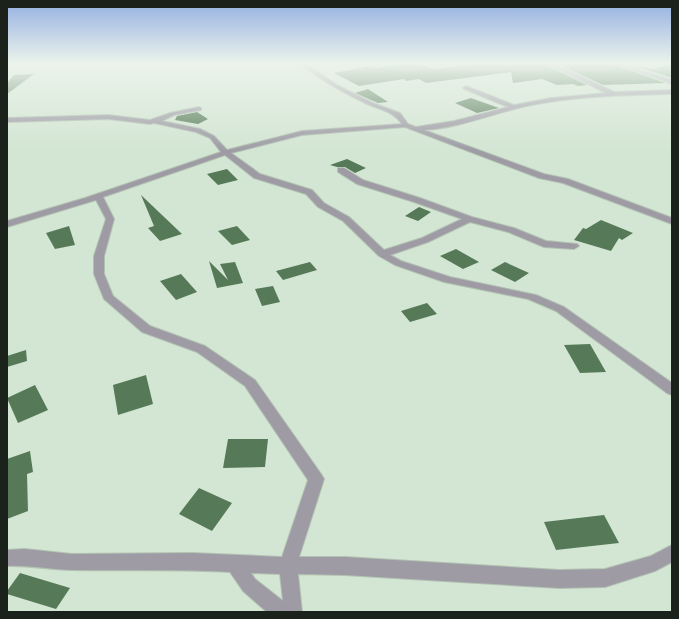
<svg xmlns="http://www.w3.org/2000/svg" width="679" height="619" viewBox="0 0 679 619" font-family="'Varela Round',sans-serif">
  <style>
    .building { fill: #567a57 }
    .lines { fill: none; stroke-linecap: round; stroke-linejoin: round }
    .minor-casing { stroke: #b2c2b2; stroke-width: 2 }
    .minor { fill: #9e9ba5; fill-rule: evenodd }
  </style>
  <rect width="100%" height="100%" fill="#d3e5d3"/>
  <!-- building -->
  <path class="building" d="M401 64H419L434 69 471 64H545L587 85 578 86 573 84 557 85 542 79 513 83 511 72 426 83 419 79 406 81 404 79 359 86 334 73 370 66 377 68Z
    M558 64H614L665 83 603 85Z
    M629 64 652 69 672 64V78Z
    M34 74 7 94V83L14 75Z
    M368 89 388 102 378 103 355 93Z
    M471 98 499 108 477 113 455 103Z
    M197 112 208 119 198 124 175 120 177 116Z
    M347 159 366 168 355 173 345 167H337L330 165Z
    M227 169 238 180 218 185 207 174Z
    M141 195 182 234 160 241 148 228 154 226Z
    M419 207 431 212 418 221 405 216Z
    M601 220 633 233 622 240 619 238 611 251 574 240 583 228 586 229Z
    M69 226 75 245 55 249 46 233Z
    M237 226 250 240 232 245 218 231Z
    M456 249 479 262 463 269 440 256Z
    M209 261 228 280 220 264 235 262 243 283 217 288Z
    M310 262 317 270 283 280 276 271Z
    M505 262 529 273 515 282 491 270Z
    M181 274 197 292 176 300 160 281Z
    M273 286 280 302 262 306 255 289Z
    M427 303 437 314 410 322 401 311Z
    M590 344 606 372 580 373 564 345Z
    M26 350 27 361 7 367V356Z
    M146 375 153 404 118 415 113 385Z
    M35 385 48 410 18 423 7 398Z
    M228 439H268L265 467 223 468Z
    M30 451 33 472 27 474 28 511 7 519V459Z
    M199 488 232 503 212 531 179 514Z
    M604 515 619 543 556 550 544 522Z
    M20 573 70 588 56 609 7 594V591Z"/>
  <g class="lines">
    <defs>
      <path id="minor" d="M301 64H307L337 85 373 103 400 113 408 124 416 127 454 121 508 107 464 89 463 88 466 86 514 105 551 98 606 93 546 64H553L575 73 614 92 672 90V94C625 95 578 96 532 105 496 112 461 128 424 130L544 174 568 179 672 218V224L563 183 539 178 405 127 302 135 231 153 260 174 312 190 324 203 349 217 384 250 422 238 462 219 414 202 357 184 338 172V168H344L363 180 420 198 472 217 514 228 546 241 577 244 579 246 574 249 544 247 508 232 470 222 428 242 390 255 401 261 450 277 536 295 564 307 672 383V395L667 393 556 311 528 299 444 282 395 265 379 256 343 221 318 207 306 194 254 178 225 155 103 197 114 219 104 256V274L113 296 150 326 205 346 255 380 321 474 324 479 299 557H345L559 570 605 569 651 556 672 545V562L655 571 605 587 559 588 345 575 298 574 302 612H267L243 591 230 572C178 569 126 571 74 570 51 570 30 565 7 566V550L25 549 72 554 192 553 282 557 308 480 245 386 197 352 142 332 104 299 94 274V256L106 219 96 200 7 227V221L85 198 221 152 210 138 196 132 154 123 150 124 108 119 7 122V118L108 115 150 120 170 113 199 107 201 108V110L174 115 162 121 200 129 214 136 227 150 302 131 402 124C392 110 379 110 365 103 342 92 320 80 301 64ZM251 573 280 574 283 601 255 579Z
        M615 64H623L672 80V84Z"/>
    </defs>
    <!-- minor casing -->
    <use href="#minor" class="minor-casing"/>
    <!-- minor -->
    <use href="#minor" class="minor"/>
  </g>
  <!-- sky -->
  <linearGradient id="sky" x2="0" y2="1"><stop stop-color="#94b0e2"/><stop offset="0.42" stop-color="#ebf3eb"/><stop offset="1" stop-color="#ebf3eb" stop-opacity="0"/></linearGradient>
  <rect width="679" height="151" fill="url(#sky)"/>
  <!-- border -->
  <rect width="679" height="619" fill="none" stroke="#1b221b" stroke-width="16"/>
</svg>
